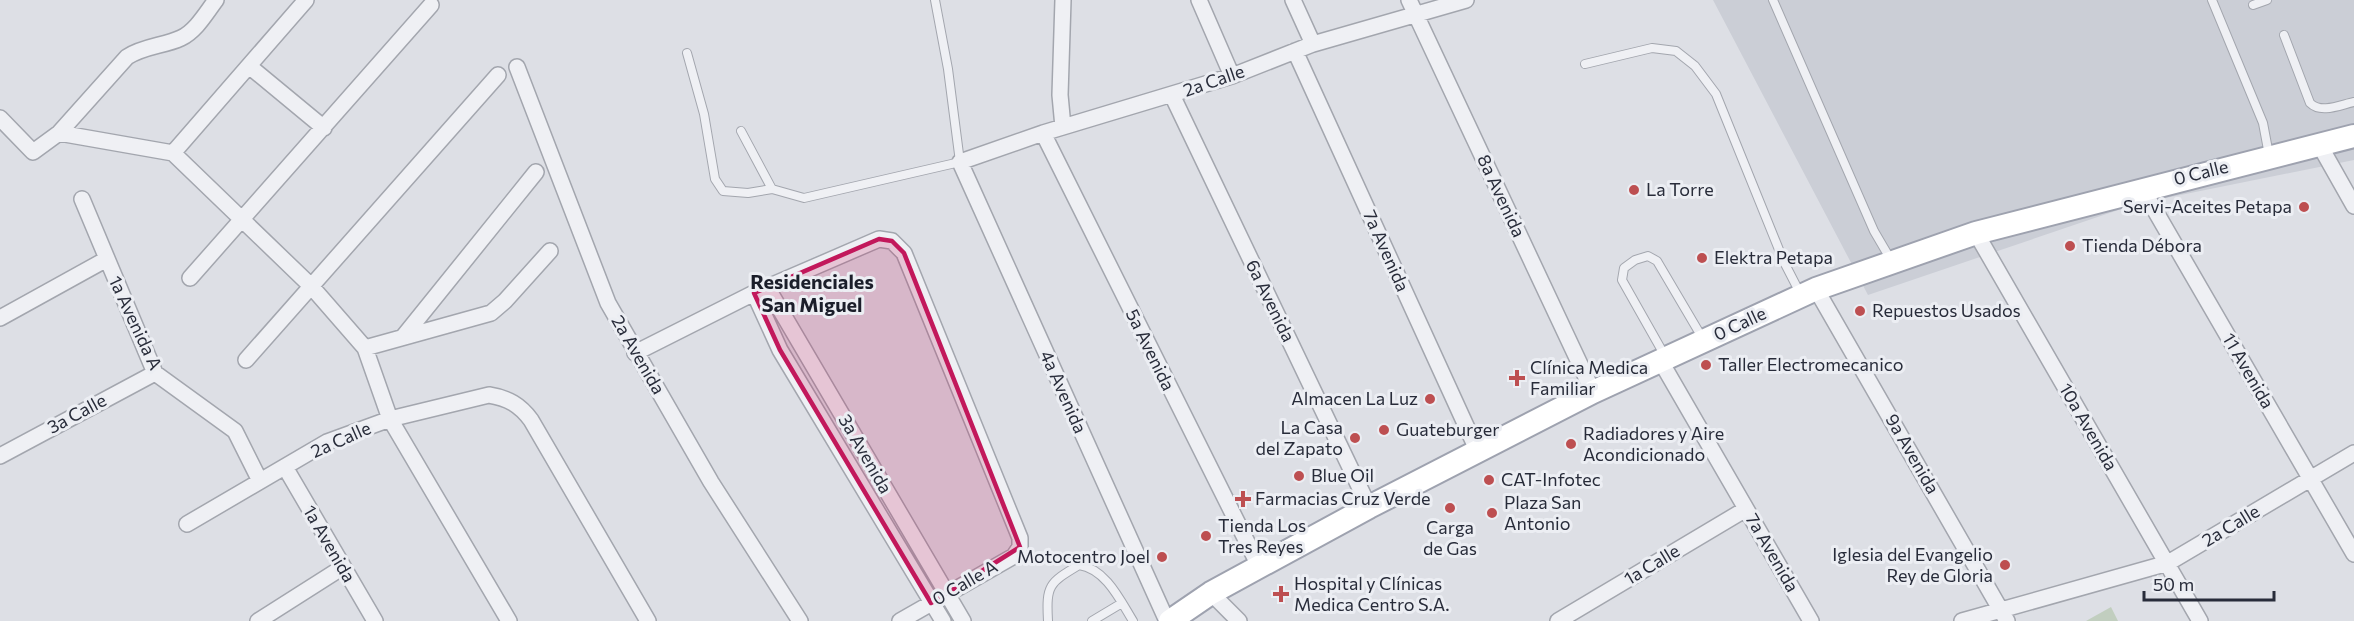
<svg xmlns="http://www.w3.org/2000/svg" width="2354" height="621" viewBox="0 0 2354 621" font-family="Commissioner,sans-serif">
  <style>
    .built { fill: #cbced6 }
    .green { fill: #c1cebf }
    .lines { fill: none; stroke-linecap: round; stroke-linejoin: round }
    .lane-casing { stroke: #a3a6ae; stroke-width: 10 }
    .street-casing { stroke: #a3a6ae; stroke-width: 18 }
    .primary-casing { stroke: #9ea2af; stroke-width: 26 }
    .lane { stroke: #eff0f4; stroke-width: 8 }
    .street { stroke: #eff0f4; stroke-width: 15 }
    .primary { stroke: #fff; stroke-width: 22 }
    .marked { fill: #c2185b; fill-opacity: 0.2; stroke: #c2185b; stroke-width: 4.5; stroke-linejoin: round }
    .poi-dot { fill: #bd4f51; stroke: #eceef3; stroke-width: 2 }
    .labels { text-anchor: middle; stroke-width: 6; stroke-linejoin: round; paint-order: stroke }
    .street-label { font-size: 18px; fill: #282c3a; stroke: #eceef3 }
    .poi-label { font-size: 18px; fill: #282c3a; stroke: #eceef3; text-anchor: start }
    .neighbourhood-label { font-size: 20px; font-weight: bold; fill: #1b1e2a; stroke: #eceef3 }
  </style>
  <rect width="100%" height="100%" fill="#dddfe5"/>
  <!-- built -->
  <path class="built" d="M1713 0H2354V160L2136 204 1868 295Z"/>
  <!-- green -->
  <path class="green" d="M2111 607 2118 621H2086Z"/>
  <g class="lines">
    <defs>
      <path id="lane" d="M1773 0 1874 231 1891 260
        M2212 0 2263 123 2269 155
        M2253 5 2267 0
        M2284 35 2310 103C2321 114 2340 105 2354 102
        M687 53 704 114 715 179 723 191 748 193 772 189 804 198 960 162 948 69 935 0
        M1585 64 1652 48 1676 51 1695 66 1716 94 1784 262 1801 295
        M741 131 772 189
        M1665 356 1622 280 1624 268 1635 260 1648 256 1657 261 1703 339
        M1048 621C1046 585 1049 583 1079 565 1106 569 1120 600 1133 621
        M1092 621 1122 603"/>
      <path id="street" d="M1063 0 1060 95 1063 127
        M1199 0 1232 76
        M1293 0 1313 44
        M1409 0 1593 392
        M1295 51 1478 452
        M249 66 324 128
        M517 67 608 303 711 482 800 621
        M1172 95 1369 507
        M0 118 33 152 59 133 173 153 311 286 365 348 390 419 509 621
        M59 133 127 57C144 46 164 46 181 38 196 31 206 13 216 0
        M1043 133 1259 566
        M2319 144 2354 206
        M173 153 306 0
        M2142 188 2354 554
        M82 199 155 373 235 431 260 481
        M1976 233 2200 621
        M190 278 431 5
        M767 287 963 621
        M1816 289 2007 621
        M754 293 780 350 943 621
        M0 318 105 260
        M403 337 536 172
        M365 348 491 313 505 301 550 251
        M635 353 754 293 879 239 892 241 904 253 1020 538V547L1014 556 900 621
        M246 360 498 75
        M1660 360 1811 621
        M0 456 155 373
        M285 467 375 621
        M187 524 327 442 390 419 489 395C508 398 520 405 531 420L648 621
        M1211 593 1239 621
        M258 621 343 567
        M1167 621 960 162 1043 133 1232 76 1313 44 1466 0
        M1558 621 1746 509
        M1962 621 2168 563 2354 453"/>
      <path id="primary" d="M1170 621 1211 593 1369 507 1593 392 1816 289 1976 233 2354 136"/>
    </defs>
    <!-- lane casing -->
    <use href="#lane" class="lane-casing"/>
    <!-- street casing -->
    <use href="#street" class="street-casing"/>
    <!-- primary casing -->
    <use href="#primary" class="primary-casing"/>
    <!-- lane -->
    <use href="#lane" class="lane"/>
    <!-- street -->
    <use href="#street" class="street"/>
    <!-- primary -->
    <use href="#primary" class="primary"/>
  </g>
  <!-- marked area -->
  <path class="marked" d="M879 239 892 241 904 253 1020 547 931 603 780 350 754 293Z"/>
  <!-- markers -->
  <g class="poi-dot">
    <circle cx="1634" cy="190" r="6"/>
    <circle cx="2304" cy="207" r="6"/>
    <circle cx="2070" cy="246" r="6"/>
    <circle cx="1702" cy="258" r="6"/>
    <circle cx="1860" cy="311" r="6"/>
    <circle cx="1706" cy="365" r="6"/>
    <path d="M1514 369h6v6h6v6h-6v6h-6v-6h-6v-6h6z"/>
    <circle cx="1430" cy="399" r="6"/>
    <circle cx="1384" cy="430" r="6"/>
    <circle cx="1355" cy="438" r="6"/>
    <circle cx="1571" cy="444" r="6"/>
    <circle cx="1299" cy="476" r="6"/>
    <circle cx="1489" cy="480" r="6"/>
    <path d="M1240 490h6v6h6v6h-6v6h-6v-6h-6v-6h6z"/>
    <circle cx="1450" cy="508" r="6"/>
    <circle cx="1492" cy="513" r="6"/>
    <circle cx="1206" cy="536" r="6"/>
    <circle cx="1162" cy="557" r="6"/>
    <circle cx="2005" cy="565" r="6"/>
    <path d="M1278 585h6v6h6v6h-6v6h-6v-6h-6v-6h6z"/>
  </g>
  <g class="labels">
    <!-- street labels -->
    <g class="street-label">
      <text transform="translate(1214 81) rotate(-19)" y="6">2a Calle</text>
      <text transform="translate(2201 173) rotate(-14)" y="6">0 Calle</text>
      <text transform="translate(1501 196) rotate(65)" y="6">8a Avenida</text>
      <text transform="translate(1386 251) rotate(66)" y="6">7a Avenida</text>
      <text transform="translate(1270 301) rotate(64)" y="6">6a Avenida</text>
      <text transform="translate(135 323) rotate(65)" y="6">1a Avenida A</text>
      <text transform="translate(1740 324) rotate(-25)" y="6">0 Calle</text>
      <text transform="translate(1150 350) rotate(64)" y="6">5a Avenida</text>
      <text transform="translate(638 355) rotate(60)" y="6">2a Avenida</text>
      <text transform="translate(2248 371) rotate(60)" y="6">11 Avenida</text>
      <text transform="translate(1063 392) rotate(66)" y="6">4a Avenida</text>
      <text transform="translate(77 414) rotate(-28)" y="6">3a Calle</text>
      <text transform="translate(2088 427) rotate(60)" y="6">10a Avenida</text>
      <text transform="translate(341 440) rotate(-24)" y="6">2a Calle</text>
      <text transform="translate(865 454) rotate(60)" y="6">3a Avenida</text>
      <text transform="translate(1912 454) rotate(60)" y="6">9a Avenida</text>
      <text transform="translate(2231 526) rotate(-31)" y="6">2a Calle</text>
      <text transform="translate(329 544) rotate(60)" y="6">1a Avenida</text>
      <text transform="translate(1772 553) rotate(60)" y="6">7a Avenida</text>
      <text transform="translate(1652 565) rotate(-31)" y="6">1a Calle</text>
      <text transform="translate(965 583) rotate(-30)" y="6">0 Calle A</text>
    </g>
    <!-- poi labels -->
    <g class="poi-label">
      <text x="1646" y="196">La Torre</text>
      <text x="2292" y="213" text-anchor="end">Servi-Aceites Petapa</text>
      <text x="2082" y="252">Tienda Débora</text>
      <text x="1714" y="264">Elektra Petapa</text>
      <text x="1872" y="317">Repuestos Usados</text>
      <text x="1718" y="371">Taller Electromecanico</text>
      <text x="1530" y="374">Clínica Medica<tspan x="1530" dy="21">Familiar</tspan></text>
      <text x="1418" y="405" text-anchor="end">Almacen La Luz</text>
      <text x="1343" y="434" text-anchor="end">La Casa<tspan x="1343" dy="21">del Zapato</tspan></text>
      <text x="1396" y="436">Guateburger</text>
      <text x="1583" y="440">Radiadores y Aire<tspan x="1583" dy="21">Acondicionado</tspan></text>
      <text x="1311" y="482">Blue Oil</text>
      <text x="1501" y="486">CAT-Infotec</text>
      <text x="1255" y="505">Farmacias Cruz Verde</text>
      <text x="1504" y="509">Plaza San<tspan x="1504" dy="21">Antonio</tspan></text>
      <text x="1218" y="532">Tienda Los<tspan x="1218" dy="21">Tres Reyes</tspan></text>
      <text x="1450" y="534" text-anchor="middle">Carga<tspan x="1450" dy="21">de Gas</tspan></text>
      <text x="1993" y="561" text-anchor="end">Iglesia del Evangelio<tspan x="1993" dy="21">Rey de Gloria</tspan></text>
      <text x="1150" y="563" text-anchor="end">Motocentro Joel</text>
      <text x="1294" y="590">Hospital y Clínicas<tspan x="1294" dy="21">Medica Centro S.A.</tspan></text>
    </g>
    <!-- neighbourhood labels -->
    <g class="neighbourhood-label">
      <text x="812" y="289">Residenciales<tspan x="812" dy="23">San Miguel</tspan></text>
    </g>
  </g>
  <!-- scale -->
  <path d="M2144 591v9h130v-9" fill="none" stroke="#282c3a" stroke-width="3"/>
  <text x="2153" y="591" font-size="18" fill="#282c3a" stroke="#eceef3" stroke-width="4.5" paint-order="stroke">50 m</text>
</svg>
